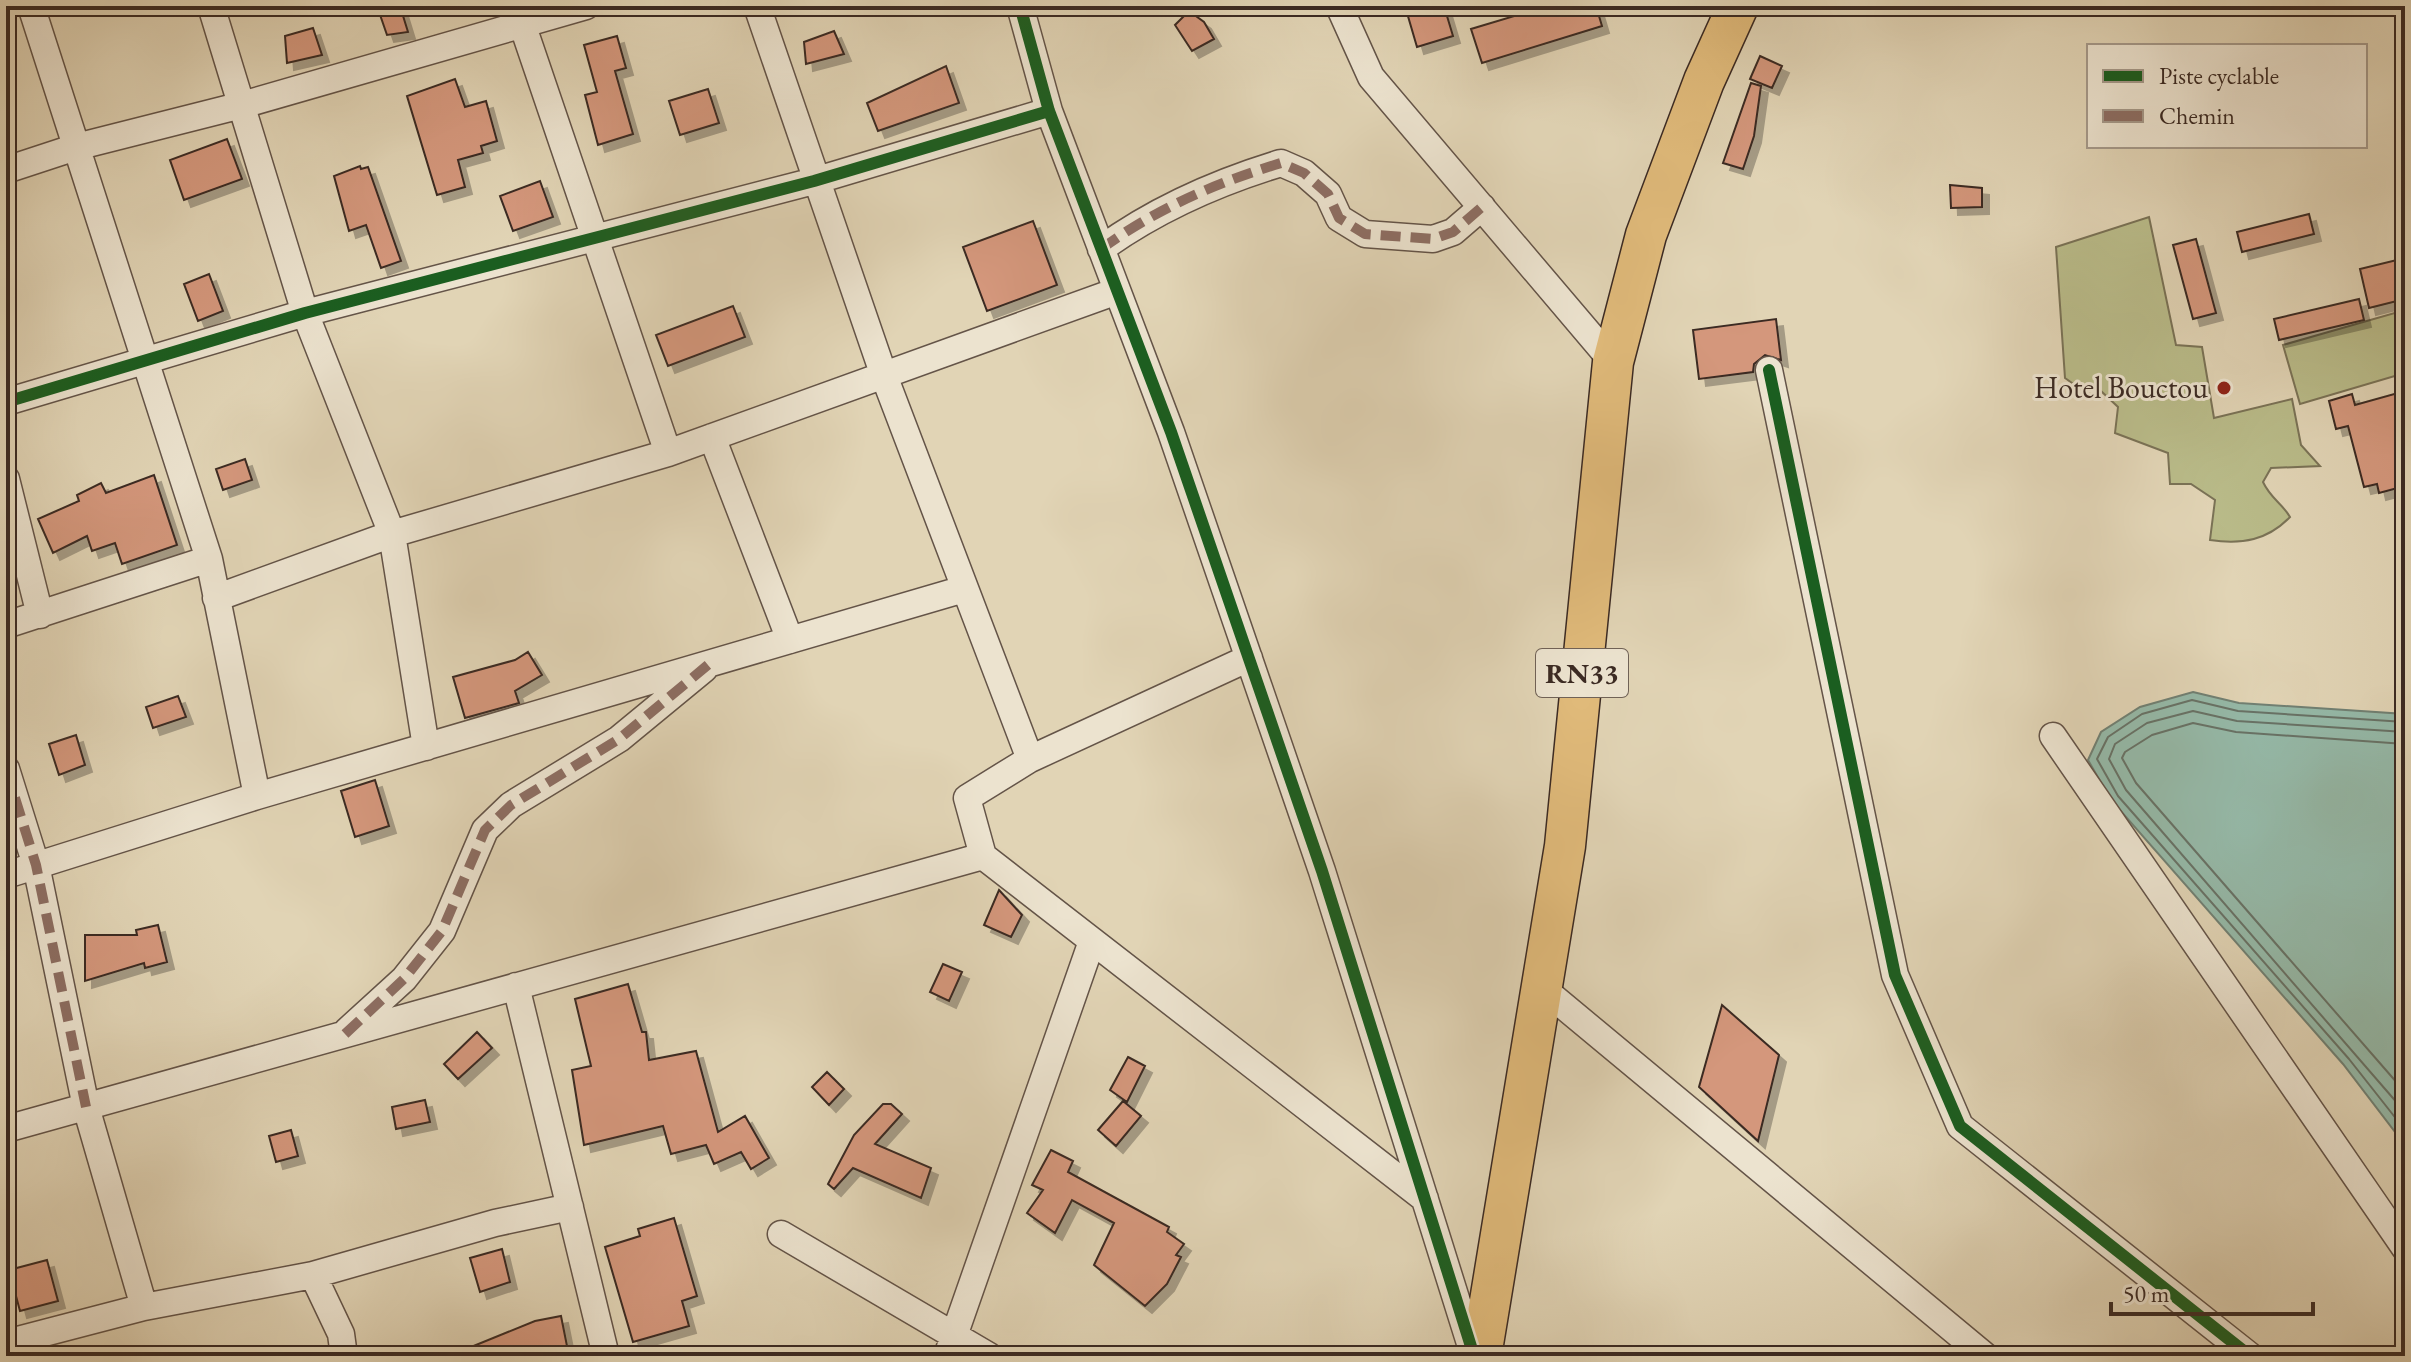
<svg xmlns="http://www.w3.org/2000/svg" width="2411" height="1362" viewBox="0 0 2411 1362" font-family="'EB Garamond',serif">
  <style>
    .green { fill: #b9bb89; stroke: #7a7256; stroke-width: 2 }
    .water { fill: #95b9a8; stroke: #718073; stroke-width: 2 }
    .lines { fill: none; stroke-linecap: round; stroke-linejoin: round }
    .shore { stroke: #687266; stroke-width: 2 }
    .building { fill: #d4977b; stroke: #3b2a23; stroke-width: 2; filter: url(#shadow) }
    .street-casing { stroke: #645448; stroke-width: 29 }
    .primary-casing { stroke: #3b2a23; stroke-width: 43 }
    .street { stroke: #ece3cf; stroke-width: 26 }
    .primary { stroke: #e0ba7a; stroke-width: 40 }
    .quiet { stroke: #8d6e63; stroke-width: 10; stroke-dasharray: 20 10; stroke-linecap: butt }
    .cycleway-casing { stroke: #ece3cf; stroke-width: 17 }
    .cycleway { stroke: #1b5e20; stroke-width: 12 }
    .poi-dot { fill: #8f2418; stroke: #ece3cf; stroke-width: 3 }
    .labels { text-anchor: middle; stroke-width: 6; stroke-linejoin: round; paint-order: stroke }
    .shield { fill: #ece3cf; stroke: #706257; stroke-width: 2 }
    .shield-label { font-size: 28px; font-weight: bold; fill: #3b2a23 }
    .poi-label { font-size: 30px; fill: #3b2a23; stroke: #ece3cf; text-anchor: end }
  </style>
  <defs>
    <filter id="shadow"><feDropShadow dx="7" dy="7" stdDeviation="0" flood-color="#0004"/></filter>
  </defs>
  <rect width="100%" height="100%" fill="#e1d4b5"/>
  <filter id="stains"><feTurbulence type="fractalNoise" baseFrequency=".0025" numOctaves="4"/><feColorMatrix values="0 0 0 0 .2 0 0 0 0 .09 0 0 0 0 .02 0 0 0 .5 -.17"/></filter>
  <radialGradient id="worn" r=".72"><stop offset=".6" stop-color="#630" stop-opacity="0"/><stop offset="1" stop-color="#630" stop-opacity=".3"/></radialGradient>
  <!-- green -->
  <path class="green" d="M2149 217 2176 345 2202 347 2214 418 2292 399 2301 445 2320 466 2271 468 2263 482C2271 499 2281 502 2290 517 2268 540 2242 545 2210 540L2215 500 2191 484H2170L2168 453 2115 433 2118 407 2101 391 2082 390 2065 378 2056 247Z
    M2405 310V373L2300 404 2283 345Z"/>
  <!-- water -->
  <path class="water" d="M2193 692 2239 703 2405 714V1145L2343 1064 2111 800 2088 760 2101 732 2140 707Z"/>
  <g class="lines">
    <!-- shore -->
    <path class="shore" d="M2405 722 2238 711 2192 700 2142 714 2108 737 2097 759 2118 796 2349 1059 2405 1130
      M2405 732 2237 721 2193 711 2147 723 2115 744 2109 759 2126 790 2405 1112
      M2405 744 2236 732 2193 723 2152 735 2125 752 2122 758 2136 783 2405 1092"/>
  </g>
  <!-- building -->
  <path class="building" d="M377 6H400L408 32 387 35Z
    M1405 6H1444L1453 36 1417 47Z
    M1548 6H1596L1602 26 1482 63 1471 29Z
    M1189 11 1204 22 1214 39 1192 51 1175 25Z
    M313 28 322 55 287 63 285 36Z
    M834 31 844 54 806 64 804 42Z
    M617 36 626 68 615 71 633 134 598 145 585 95 597 92 584 45Z
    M1760 56 1782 66 1772 88 1750 79Z
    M946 66 959 103 878 131 867 103Z
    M455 79 465 107 486 101 497 141 481 146 483 153 458 160 465 187 437 195 407 96Z
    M1751 83 1761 86 1754 136 1743 169 1723 163Z
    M708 89 719 123 680 135 669 101Z
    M227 139 242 179 184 200 170 160Z
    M360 166 361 169 368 167 401 261 381 268 366 225 349 231 334 176Z
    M540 181 553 217 513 231 500 196Z
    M1950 185 1982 188V207L1951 208Z
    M2309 214 2314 234 2242 252 2237 232Z
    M1033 221 1057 285 987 311 963 247Z
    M2196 239 2216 313 2193 319 2173 245Z
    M2405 258V299L2369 308 2360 269Z
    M209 274 223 311 198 321 184 284Z
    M2359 299 2364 320 2279 340 2274 319Z
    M733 306 745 337 668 366 656 335Z
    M1776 319 1781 360 1765 355 1754 364 1753 372 1699 379 1693 330Z
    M2405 391V486L2379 493 2377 484 2364 487 2348 426 2336 429 2329 401 2352 394 2355 405Z
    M245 459 252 480 223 490 216 469Z
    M154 475 177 545 122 564 115 543 92 551 87 536 53 553 38 519 79 501 77 495 101 483 106 493Z
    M528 652 542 675 515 691 519 703 465 718 453 677 515 660Z
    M178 696 186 717 153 728 146 707Z
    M76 735 85 765 59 775 49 744Z
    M375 780 389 826 355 837 341 791Z
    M999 890 1022 915 1011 937 984 925Z
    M158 925 167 962 145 968 144 963 85 981V935H137L136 930Z
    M943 964 962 972 949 1001 930 992Z
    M628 984 642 1032H646L649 1060 696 1051 718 1132 745 1116 769 1158 751 1169 741 1152 714 1164 706 1145 671 1154 663 1126 584 1145 572 1070 591 1066 575 999Z
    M1722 1005 1779 1055 1758 1141 1699 1087Z
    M477 1032 492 1048 458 1079 444 1064Z
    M1128 1057 1145 1066 1127 1102 1110 1090Z
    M827 1072 844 1089 829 1105 812 1087Z
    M425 1100 430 1122 396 1129 392 1107Z
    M1123 1101 1141 1116 1116 1146 1098 1130Z
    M883 1104H891L902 1114 875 1144 931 1168 921 1198 853 1168 834 1189 828 1184 854 1135Z
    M291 1130 298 1156 276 1162 269 1136Z
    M1051 1150 1073 1161 1068 1172 1169 1227 1167 1232 1184 1244 1176 1255 1181 1257 1167 1284 1145 1306 1094 1265 1114 1223 1072 1200 1055 1233 1027 1213 1043 1190 1032 1185Z
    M674 1218 697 1296 682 1301 689 1326 633 1342 605 1247 640 1236 638 1229Z
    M502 1249 510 1282 480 1292 470 1258Z
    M47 1260 58 1301 20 1311 9 1270Z
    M561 1316 567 1346 529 1356H449L535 1321Z"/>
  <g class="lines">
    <defs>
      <path id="street" d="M31 6 209 559 257 796
        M211 6 305 313 392 534 426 747
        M516 6 668 453
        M757 6 883 373 1030 759
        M1020 6 1049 111 1171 432 1322 871 1474 1356
        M1339 6 1371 77 1613 362
        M6 170 76 147 242 105 586 6
        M1101 249C1156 209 1215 183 1281 163L1304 173 1328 194 1339 218 1365 234 1433 239 1453 232 1482 207
        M1769 370 1895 975 1960 1126 2250 1356
        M6 402 305 313 814 181 1049 111
        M712 437 790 640
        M6 479 40 615
        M216 598 392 534 668 453 1117 291
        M6 625 209 559
        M1249 658 1030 759 967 798 983 856 1425 1199
        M2053 736 2405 1248
        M6 769 36 865 86 1107 144 1307 313 1275 341 1334 344 1356
        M6 875 257 796 964 589
        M516 986 606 1356
        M1542 988 1985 1356
        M347 1031 404 979 442 931 485 830 511 805 619 739 704 669
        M6 1129 983 856
        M781 1234 989 1356
        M313 1275 495 1223 570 1207
        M6 1343 144 1307
        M947 1356 1092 941"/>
      <path id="primary" d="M1481 1356 1565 846 1613 362 1646 235 1704 81 1738 6"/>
    </defs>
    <!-- street casing -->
    <use href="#street" class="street-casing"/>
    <!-- primary casing -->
    <use href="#primary" class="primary-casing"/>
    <!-- street -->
    <use href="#street" class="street"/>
    <!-- primary -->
    <use href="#primary" class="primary"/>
    <!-- quiet -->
    <path class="quiet" d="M1101 249C1156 209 1215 183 1281 163L1304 173 1328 194 1339 218 1365 234 1433 239 1453 232 1482 207
      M6 769 36 865 86 1107
      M345 1034 404 979 442 931 485 830 511 805 619 739 709 664"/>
    <defs>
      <path id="cycleway" d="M1020 6 1049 111 1171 432 1322 871 1474 1356
        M1769 370 1895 975 1960 1126 2250 1356
        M6 402 305 313 814 181 1049 111"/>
    </defs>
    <!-- cycleway casing -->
    <use href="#cycleway" class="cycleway-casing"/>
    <!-- cycleway -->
    <use href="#cycleway" class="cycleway"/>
  </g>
  <!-- markers -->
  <circle class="poi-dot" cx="2224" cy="388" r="8"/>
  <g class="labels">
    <!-- shield labels -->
    <rect class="shield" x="1536" y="649" width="92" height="48" rx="6"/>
    <g class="shield-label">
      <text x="1582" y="683">RN33</text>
    </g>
    <!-- poi labels -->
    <g class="poi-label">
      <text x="2208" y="398">Hotel Bouctou</text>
    </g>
  </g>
  <!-- margin -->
  <rect width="2411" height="1362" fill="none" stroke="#e1d4b5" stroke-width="32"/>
  <rect x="8" y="8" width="2395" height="1346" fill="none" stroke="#3b2a23" stroke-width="4"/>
  <rect x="16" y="16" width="2379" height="1330" fill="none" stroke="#3b2a23" stroke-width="2"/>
  <!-- legend -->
  <rect x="2087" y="44" width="280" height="104" fill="#ece3cf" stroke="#a5998a" stroke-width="2"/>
  <rect x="2103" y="70" width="40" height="12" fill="#1b5e20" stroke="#a5998a" stroke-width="2"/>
  <text x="2159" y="84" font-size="24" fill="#3b2a23">Piste cyclable</text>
  <rect x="2103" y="110" width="40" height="12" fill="#8d6e63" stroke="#a5998a" stroke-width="2"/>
  <text x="2159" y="124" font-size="24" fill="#3b2a23">Chemin</text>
  <!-- scale -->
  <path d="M2111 1302v12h202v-12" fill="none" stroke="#3b2a23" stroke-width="4"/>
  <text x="2123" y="1302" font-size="24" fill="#3b2a23" stroke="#ece3cf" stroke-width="6" paint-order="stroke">50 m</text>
  <rect width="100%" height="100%" filter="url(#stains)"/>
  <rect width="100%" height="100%" fill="url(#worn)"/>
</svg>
